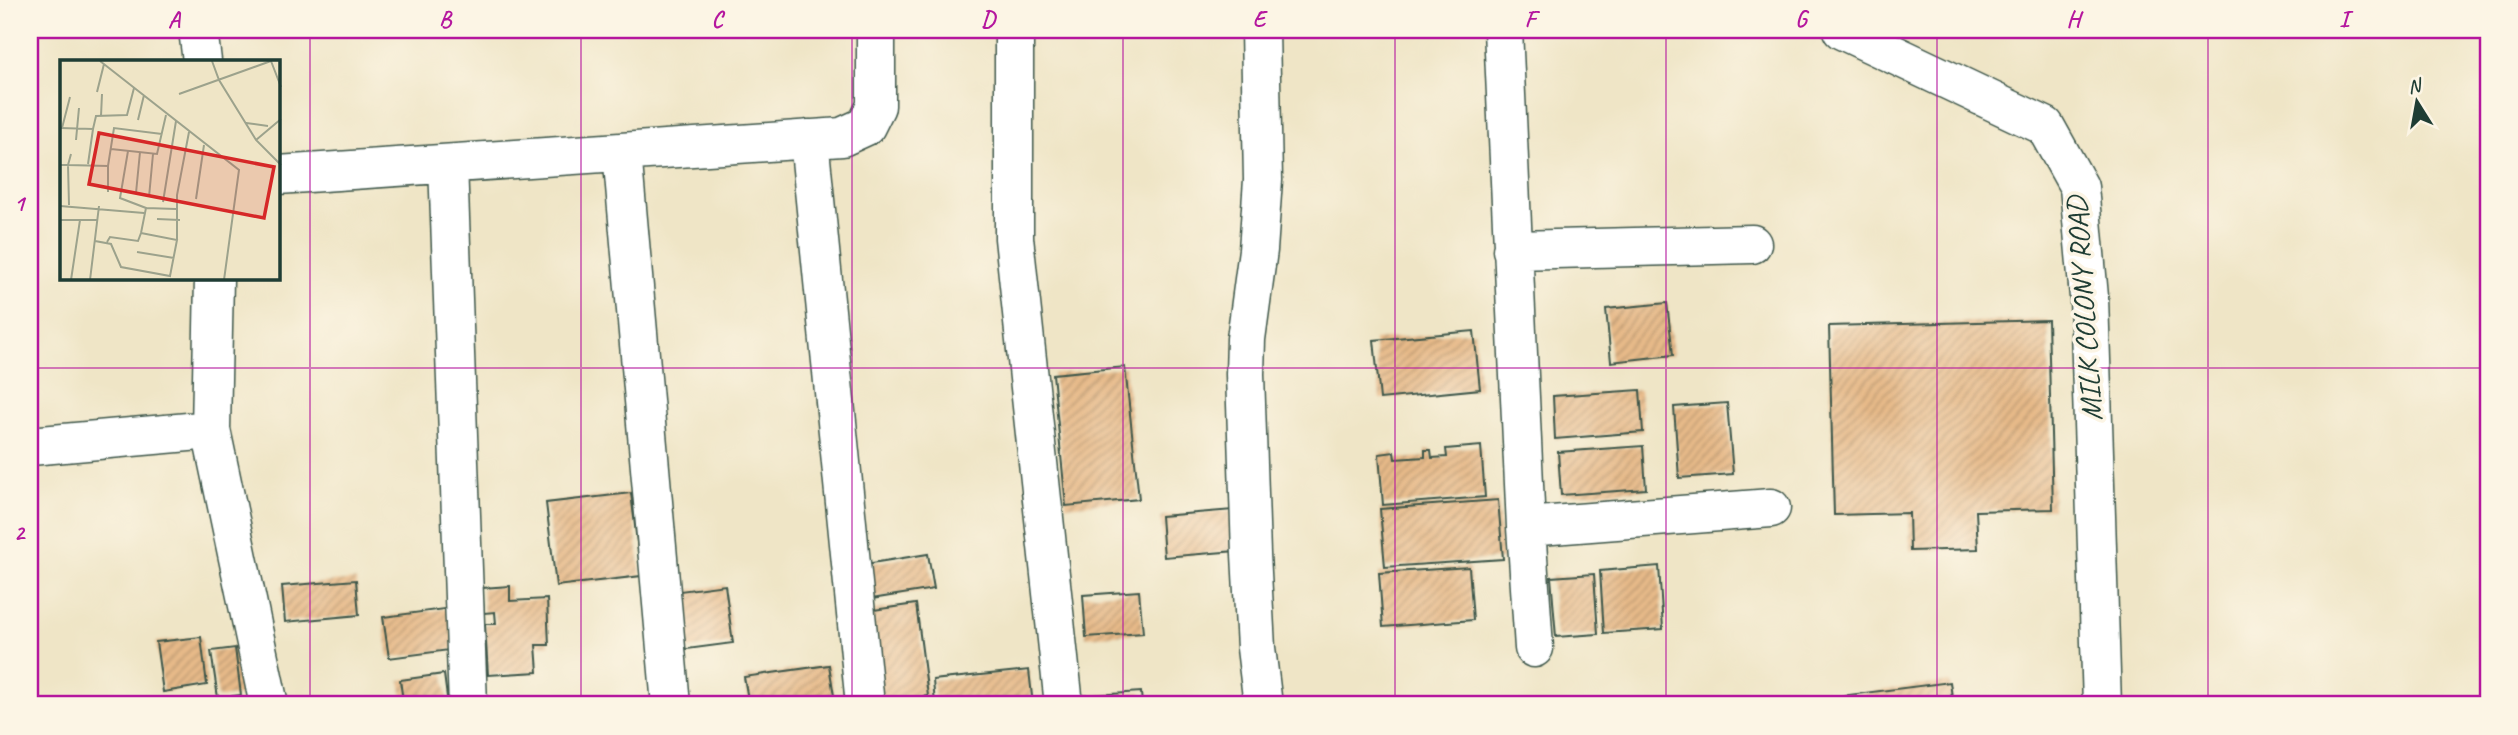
<svg xmlns="http://www.w3.org/2000/svg" width="2518" height="735" viewBox="0 0 2518 735" font-family="Caveat,sans-serif">
  <style>
    .building { fill: url(#building-hatch) }
    .lines { fill: none; stroke-linecap: round; stroke-linejoin: round }
    .minor-casing { stroke: #3e564a; stroke-width: 41 }
    .tertiary-casing { stroke: #3e564a; stroke-width: 41 }
    .minor { stroke: #fff; stroke-width: 38 }
    .tertiary { stroke: #fff; stroke-width: 38 }
    .grid { fill: none; stroke: #b5179e; stroke-width: 2; stroke-opacity: 0.55 }
    .labels { text-anchor: middle; stroke-width: 7; stroke-linejoin: round; paint-order: stroke }
    .street-label { font-size: 30px; fill: #1f3d34; stroke: #fcf5e5 }
    .inset-road { fill: none; stroke: #9ca28c; stroke-width: 2 }
    .view { fill: #d62828; fill-opacity: 0.15; stroke: #d62828; stroke-width: 3.5 }
    .inset-edge { fill: none; stroke: #1f3d34; stroke-width: 3.5 }
    .neatline { fill: none; stroke: #b5179e; stroke-width: 2.5 }
    .grid-label { font-size: 23px; text-anchor: middle; font-weight: bold; fill: #b5179e }
  </style>
  <defs>
    <pattern id="building-hatch" width="6" height="6" patternUnits="userSpaceOnUse" patternTransform="scale(1.75)"><rect width="6" height="6" fill="#e7ba89"/><path d="M-1 1l2-2M0 6l6-6M5 7l2-2" fill="none" stroke="#bb9871"/></pattern>
  </defs>
  <rect width="100%" height="100%" fill="#fcf5e5"/>
  <filter id="ink" filterUnits="userSpaceOnUse"><feTurbulence type="fractalNoise" baseFrequency=".0143" numOctaves="2"/><feDisplacementMap in="SourceGraphic" scale="14" xChannelSelector="R" yChannelSelector="G"/><feConvolveMatrix kernelMatrix="1 2 1 2 8 2 1 2 1" color-interpolation-filters="sRGB"/></filter>
  <filter id="wash" filterUnits="userSpaceOnUse"><feTurbulence type="fractalNoise" baseFrequency=".00686" numOctaves="4" result="noise"/><feDisplacementMap in="SourceGraphic" scale="28" xChannelSelector="R" yChannelSelector="G"/><feGaussianBlur stdDeviation="1.57" result="paint"/><feColorMatrix in="noise" values="0 0 0 0 0 0 0 0 0 0 0 0 0 0 0 0 0 1.4 0 .05"/><feComposite in="paint" operator="in"/></filter>
  <g filter="url(#wash)">
    <rect width="100%" height="100%" fill="#efe5c6"/>
    <g id="blocks">
      <!-- building -->
      <path class="building" d="M1667 303 1673 355 1611 362 1606 309Z
        M2048 320 2053 509 1976 511 1978 549 1910 551 1909 513 1834 515 1829 326Z
        M1474 331 1480 389 1380 399 1374 340Z
        M1125 367 1139 499 1066 506 1053 374Z
        M1640 390 1643 432 1555 439 1553 396Z
        M1727 403 1733 474 1679 478 1674 407Z
        M1481 446 1485 497 1383 505 1379 454 1394 452 1395 459 1425 457V450H1431L1432 458 1447 457 1446 449Z
        M1643 446 1646 489 1561 495 1558 452Z
        M631 493 641 576 556 586 546 503Z
        M1498 500 1503 559 1385 567 1380 509Z
        M1233 510 1236 551 1164 557 1161 516Z
        M928 554 934 589 859 601 853 566Z
        M1659 566 1663 629 1604 633 1600 571Z
        M1469 567 1473 620 1383 627 1379 573Z
        M1594 574 1598 634 1556 637 1551 577Z
        M356 580 359 615 285 622 282 586Z
        M725 585 733 643 680 650 672 592Z
        M510 586V601L547 599 549 645H536L538 672 488 675 485 624H496L495 612 484 613 482 588Z
        M1139 591 1143 633 1086 637 1083 595Z
        M916 604 928 696 879 703 866 611Z
        M451 608 457 649 389 658 383 617Z
        M201 637 207 685 163 692 156 642Z
        M235 648 241 695 218 698 211 651Z
        M829 665 835 702 816 705H749L744 677Z
        M1029 670 1033 705H935L933 680Z
        M444 674 448 705H391V703L403 701 400 680Z
        M1950 682 1953 705H1818L1817 699Z
        M1141 692 1142 705H1081V696Z"/>
    </g>
  </g>
  <g filter="url(#ink)">
    <use href="#blocks" fill-opacity="0" stroke="#3e564a" stroke-width="2"/>
    <g class="lines">
      <defs>
        <path id="minor" d="M198 30 202 61
          M1014 30V238L1064 705
          M1260 30 1263 180 1258 250 1246 339 1245 374 1251 554 1256 648 1263 705
          M1503 30 1526 527 1534 648
          M809 139 865 705
          M622 152 671 705
          M448 164 468 705
          M278 175 842 137 866 126 876 106V30
          M1512 250 1752 244
          M211 430 269 705
          M30 446 211 430 214 278
          M1526 527 1771 508"/>
        <path id="tertiary" d="M1842 30 2045 126 2079 187 2089 297 2102 705"/>
      </defs>
      <!-- minor casing -->
      <use href="#minor" class="minor-casing"/>
      <!-- tertiary casing -->
      <use href="#tertiary" class="tertiary-casing"/>
      <!-- minor -->
      <use href="#minor" class="minor"/>
      <!-- tertiary -->
      <use href="#tertiary" class="tertiary"/>
    </g>
  </g>
  <!-- grid -->
  <path class="grid" d="M310 30V705M581 30V705M852 30V705M1123 30V705M1395 30V705M1666 30V705M1937 30V705M2208 30V705M30 368H2488"/>
  <g class="labels">
    <!-- street labels -->
    <g class="street-label">
      <text transform="translate(2084 309) rotate(-94)" y="10">MILK COLONY ROAD</text>
    </g>
  </g>
  <!-- overview -->
  <g transform="translate(60 60)">
    <rect width="220" height="220" fill="#efe5c6"/>
    <path class="inset-road" d="M40 1 179 110 164 220M152 1 159 20 196 80 221 105M211 1 221 27M37 32 44 4M119 34 211 1M41 56 42 34M78 60 84 35M186 63 208 66M0 68 33 69 36 56 67 55 74 28M2 68 10 37M16 80 19 48M196 80 221 59M51 89 97 94 106 55M11 94 8 105 48 106 54 68 102 74M28 104 33 69M0 105H8L9 145M48 106V132M76 133 80 92M89 137 93 94M136 139 144 85M103 142 116 61M0 146 84 153M86 148 116 149M97 159 120 160M0 160H38M117 180V135L129 72M35 181 51 184 61 207 110 216 117 180 81 173M47 182 50 177 78 181 81 173 86 148 60 138 68 91M77 192 114 198M11 220 20 160M30 220 39 146"/>
    <path class="view" d="M39 73 214 107 204 158 29 124Z"/>
    <rect width="220" height="220" class="inset-edge"/>
  </g>
  <!-- margin -->
  <rect width="2518" height="735" fill="none" stroke="#fcf5e5" stroke-width="77"/>
  <!-- north arrow -->
  <g transform="translate(2417 102) rotate(349)" stroke="#fcf5e5" stroke-width="5" paint-order="stroke">
  <path d="M0-5L12 26L0 18L-12 26Z" fill="#1f3d34"/>
  <text y="-10" font-size="19" font-weight="bold" text-anchor="middle" fill="#1f3d34">N</text>
  </g>
  <rect x="38" y="38" width="2442" height="658" class="neatline"/>
  <g class="grid-label">
    <text x="174" y="27">A</text>
    <text x="445" y="27">B</text>
    <text x="717" y="27">C</text>
    <text x="988" y="27">D</text>
    <text x="1259" y="27">E</text>
    <text x="1530" y="27">F</text>
    <text x="1801" y="27">G</text>
    <text x="2073" y="27">H</text>
    <text x="2344" y="27">I</text>
    <text x="19" y="211">1</text>
    <text x="19" y="540">2</text>
  </g>
</svg>
